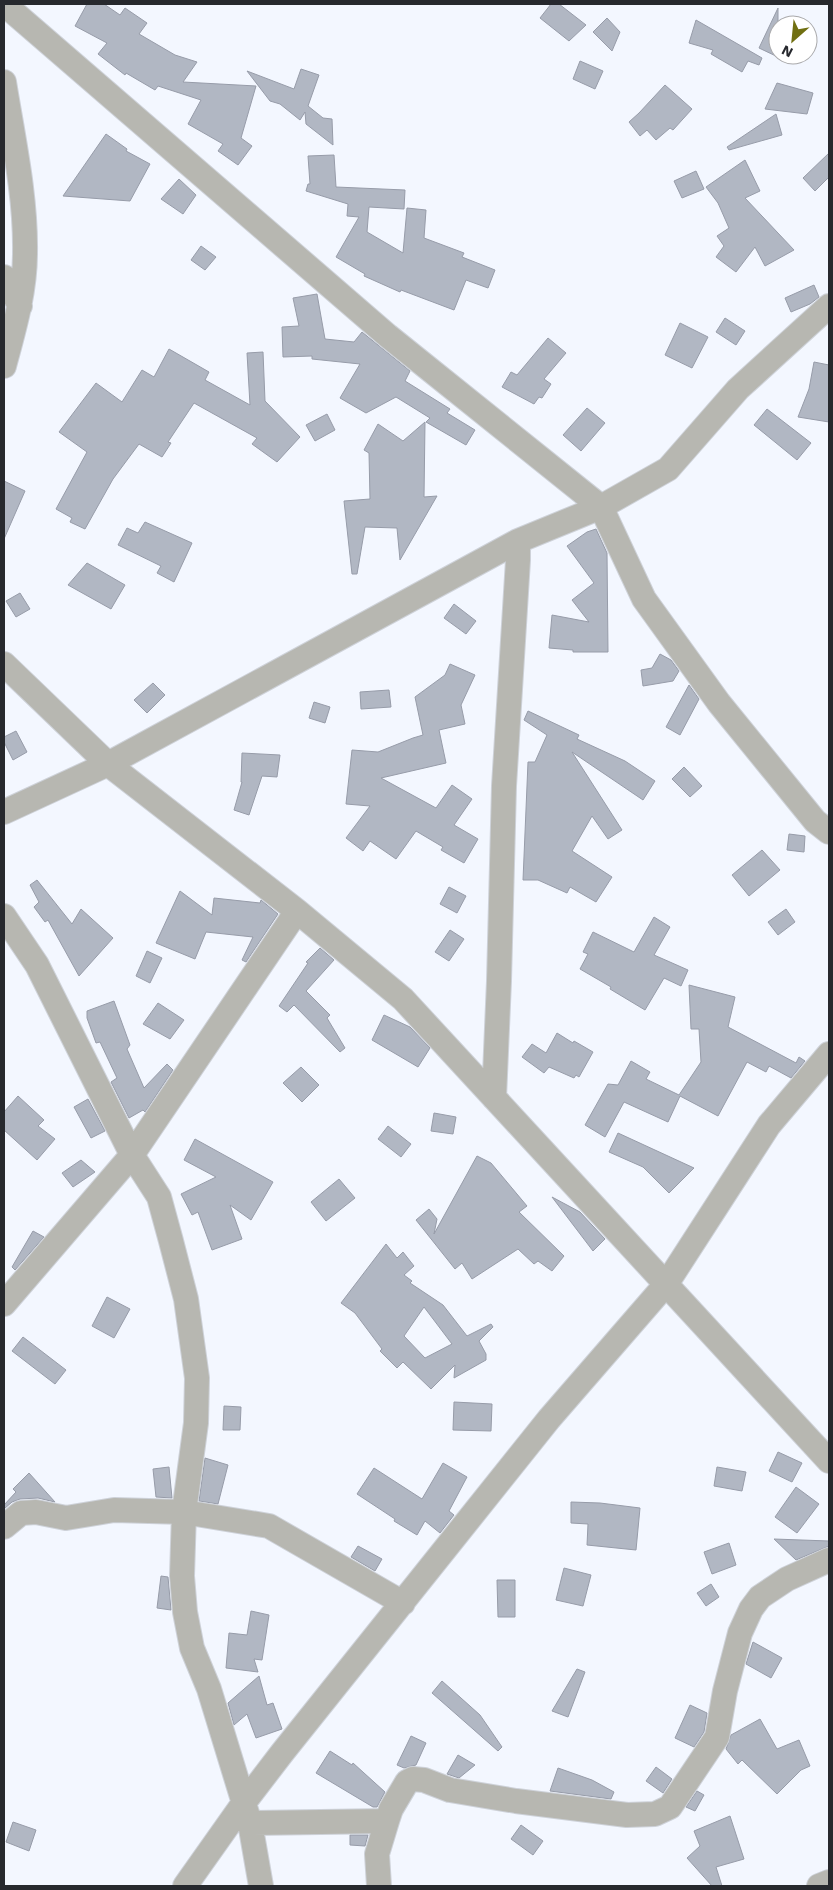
<svg xmlns="http://www.w3.org/2000/svg" width="833" height="1890" viewBox="0 0 833 1890" font-family="'Work Sans',sans-serif">
  <style>
    .building { fill: #b1b7c3; stroke: #979ca9; fill-rule: evenodd }
    .lines { fill: none; stroke-linecap: round; stroke-linejoin: round }
    .minor-casing { stroke: #ced2d9; stroke-width: 26 }
    .minor { stroke: #b7b7b1; stroke-width: 24 }
  </style>
  <rect width="100%" height="100%" fill="#f3f7ff"/>
  <!-- building -->
  <path class="building" d="M87 4H104L120 15 125 8 147 23 139 34 175 55 197 62 183 82 256 86 241 138 252 146 238 165 218 151 223 144 188 124 201 100 158 86 155 90 126 73 125 75 98 54 107 43 75 26Z
    M551 4H559L586 25 569 41 540 18Z
    M778 8V57L759 48Z
    M607 18 620 32 612 51 593 32Z
    M696 20 762 58 759 65 748 61 742 72 711 54 713 50 689 43Z
    M580 61 603 71 595 89 573 79Z
    M301 69 319 75 308 106 323 118 332 119 333 145 306 124 305 112 300 120 280 104 270 101 247 71 294 89Z
    M777 83 813 93 807 114 765 109Z
    M665 85 692 109 673 130 670 128 656 140 647 130 640 136 629 122 639 113Z
    M776 114 782 135 729 150 727 147Z
    M106 134 127 149 126 151 150 164 130 201 63 196Z
    M829 153V177L815 191 803 178Z
    M334 155 336 187 405 190 404 209 369 207 367 232 403 253 407 208 426 210 424 238 464 253 462 257 495 270 488 288 466 280 454 310 401 290 400 292 364 276 365 274 336 257 359 217 347 216 348 204 306 191 308 184H310L308 156Z
    M745 160 760 191 745 198 794 250 765 266 755 247 736 272 716 257 724 246 717 236 729 228 718 203 706 187Z
    M696 171 704 189 682 198 674 181Z
    M179 179 196 195 183 214 161 199Z
    M201 246 216 257 205 270 191 260Z
    M814 285 819 297 810 304 791 312 785 298Z
    M317 294 325 339 354 342 362 332 410 371 405 381 450 409 447 413 475 430 466 445 426 422 430 418 396 397 366 413 340 398 360 364 312 359V356L283 357 282 327 299 326 293 298Z
    M725 318 745 331 736 345 716 332Z
    M680 323 708 337 692 368 665 355Z
    M548 338 566 353 544 379 551 384 542 398 539 397 534 404 502 387 511 372 517 375Z
    M169 349 209 372 205 380 250 405 247 353 263 352 265 401 300 437 277 462 252 444 257 438 194 403 168 442 171 443 162 457 139 444 113 479 85 529 70 522 72 518 56 509 87 452 59 432 96 383 122 402 142 370 154 377Z
    M814 362 829 365V422L798 417 809 389Z
    M587 408 605 423 581 451 563 435Z
    M767 409 811 443 797 460 754 425Z
    M327 414 335 430 315 441 306 425Z
    M425 422 424 497 437 496 400 560 397 528 365 527 357 574H352L344 501 370 499 369 453 364 450 378 424 403 441Z
    M4 481 25 491 4 539Z
    M145 522 192 543 174 582 157 573 161 566 118 545 127 528 138 533Z
    M596 529 607 553 608 652H573V650L549 648 552 615 589 622 572 600 594 583 567 546 587 532Z
    M87 563 125 585 111 609 68 585Z
    M20 593 30 609 16 617 6 601Z
    M454 604 476 621 466 634 444 618Z
    M660 654 671 660 679 671 673 681 643 686 641 670 652 668Z
    M450 664 475 675 461 705 465 724 439 730 446 763 381 778 436 808 452 785 472 799 454 825 478 839 464 863 441 850 443 847 416 831 396 859 370 841 363 851 346 838 370 806 346 804 352 750 378 752 413 738 423 735 415 697 445 675Z
    M153 683 165 695 147 713 134 700Z
    M689 685 699 699 680 735 666 727Z
    M389 690 391 707 361 709 360 692Z
    M314 702 330 707 325 723 309 718Z
    M528 711 579 735 577 739 625 761 655 781 643 800 572 752 622 830 608 839 592 816 572 851 612 877 596 902 570 887 567 893 538 880H523L528 762H535L547 735 524 720Z
    M16 731 27 752 13 760 4 742V737Z
    M242 753 280 755 277 777 262 776 249 815 234 810 242 782H241Z
    M684 767 702 786 690 797 672 779Z
    M789 834 805 836 804 852 787 850Z
    M762 850 780 870 749 896 732 875Z
    M37 880 72 924 81 909 113 938 79 976 48 920 45 922 34 907 39 902 30 885Z
    M449 887 466 896 457 913 440 904Z
    M180 891 212 915 214 898 260 903 261 900 278 914 246 962 242 960 253 937 206 932 195 959 156 943Z
    M786 909 795 922 778 935 768 922Z
    M654 917 670 927 654 955 688 970 681 986 664 978 645 1010 610 989 611 987 580 969 588 954 583 952 593 932 634 952Z
    M450 930 464 939 449 961 435 952Z
    M320 948 334 960 306 991 330 1015 327 1018 345 1048 340 1052 294 1005 287 1012 279 1006 308 963 306 962Z
    M147 951 162 958 150 983 136 976Z
    M689 985 735 997 728 1027 796 1063 799 1057 805 1061 791 1078 769 1066 766 1072 747 1062 718 1116 680 1096 668 1122 624 1102 605 1137 585 1125 608 1084 618 1085 631 1061 650 1072 646 1079 679 1095 701 1062 699 1029H691Z
    M114 1001 130 1045 127 1049 144 1088 167 1064 173 1070 145 1112 143 1110 129 1118 111 1082 117 1078 100 1042 96 1043 87 1018V1011Z
    M158 1003 184 1020 170 1039 143 1024Z
    M384 1015 410 1027 430 1048 418 1067 372 1040Z
    M557 1033 573 1043 574 1041 593 1052 579 1077 576 1075 574 1078 549 1067 544 1073 522 1057 532 1044 546 1053Z
    M301 1067 319 1085 302 1102 283 1083Z
    M18 1096 44 1120 38 1126 55 1139 37 1160 4 1130V1112Z
    M88 1099 105 1131 91 1138 74 1107Z
    M434 1113 456 1117 453 1134 431 1131Z
    M388 1126 411 1144 401 1157 378 1139Z
    M618 1133 694 1168 669 1193 643 1167 609 1152Z
    M195 1139 273 1182 251 1220 230 1205 242 1239 212 1250 198 1212 192 1215 181 1194 216 1177 184 1160Z
    M477 1156 491 1163 527 1206 519 1212 564 1256 552 1271 538 1261 534 1264 518 1249 472 1279 462 1263 455 1269 416 1220 429 1209 437 1219 434 1234Z
    M81 1160 95 1172 73 1187 62 1173Z
    M339 1179 355 1198 326 1221 311 1202Z
    M552 1197 580 1212 605 1239 593 1251Z
    M33 1231 44 1237 15 1270 12 1267Z
    M386 1244 397 1258 403 1252 414 1266 404 1275 412 1281 410 1283 443 1305 467 1336 491 1324 493 1327 479 1341 486 1354V1360L454 1378 455 1365 431 1389 403 1362 397 1368 380 1351 382 1349 355 1313 341 1303ZM424 1307 452 1344 425 1358 404 1336Z
    M107 1297 130 1309 114 1338 92 1326Z
    M23 1337 66 1370 55 1384 12 1351Z
    M454 1402 492 1404 491 1431 453 1430Z
    M224 1406 241 1407 240 1430H223Z
    M778 1452 802 1463 792 1482 769 1471Z
    M205 1458 228 1465 218 1504 199 1501Z
    M443 1463 467 1477 449 1511 454 1515 440 1533 425 1521 417 1535 394 1521 395 1519 357 1494 374 1468 422 1499Z
    M169 1467 172 1498 156 1497 153 1469Z
    M717 1467 746 1472 742 1491 714 1486Z
    M29 1473 55 1502 38 1498 20 1499 12 1502 4 1509V1505L16 1492 13 1489Z
    M796 1487 819 1504 797 1533 775 1517Z
    M571 1502 600 1503 640 1508 636 1550 587 1545 588 1524 571 1523Z
    M774 1539 829 1541V1546L796 1560Z
    M729 1543 736 1565 712 1574 704 1552Z
    M358 1546 382 1559 375 1571 351 1557Z
    M564 1568 591 1575 583 1606 556 1600Z
    M161 1576 168 1577 171 1610 157 1608Z
    M497 1580H515V1617H498Z
    M711 1584 719 1597 706 1606 697 1593Z
    M251 1611 269 1615 262 1660 254 1659 258 1672 226 1668 229 1633 247 1635Z
    M753 1642 782 1658 771 1678 746 1664Z
    M577 1669 585 1672 568 1717 552 1711Z
    M259 1676 267 1705 273 1703 282 1729 256 1738 247 1714 234 1725 228 1703Z
    M442 1681 480 1715 502 1747 498 1751 432 1693Z
    M690 1705 707 1713 704 1732 694 1747 675 1738Z
    M760 1719 777 1749 799 1740 810 1766 801 1770 777 1794 742 1760 738 1764 726 1749 731 1735Z
    M411 1736 426 1743 416 1765 404 1768 397 1765Z
    M330 1751 352 1765 353 1763 385 1792 377 1807H373L316 1773Z
    M458 1755 475 1765 459 1778 447 1774Z
    M656 1767 672 1779 663 1793 646 1781Z
    M558 1768 592 1780 614 1792 611 1799 550 1791Z
    M697 1791 704 1795 695 1811 686 1807Z
    M730 1816 744 1859 716 1867 722 1886H712L687 1858 700 1846 694 1831Z
    M13 1822 36 1830 29 1851 6 1842Z
    M521 1825 543 1841 533 1855 511 1839Z
    M350 1835H368L365 1846 350 1845Z"/>
  <g class="lines">
    <defs>
      <path id="minor" d="M4 4 388 336 601 507 644 599 719 703 815 821 829 832
        M4 82C13 138 26 196 25 253 25 292 14 329 4 366
        M4 277 20 306
        M4 664 108 764 297 911 403 999 829 1461
        M4 812 108 764 518 541 601 507 668 469 738 389 829 306
        M4 916 37 965 132 1155 159 1197 171 1241 186 1299 197 1378 196 1423 184 1512 182 1576 185 1612 192 1648 209 1689 250 1823 261 1886
        M494 1098 499 981 504 786 518 560V541
        M4 1304 132 1155 297 911
        M4 1527 21 1513 36 1512 66 1518 114 1510 184 1512 269 1526 403 1603
        M250 1823 387 1821
        M185 1886 243 1804 282 1753 549 1419 667 1283 769 1125 829 1054
        M379 1886 377 1854 387 1821 391 1809 407 1782 413 1779 424 1780 450 1790 516 1801 627 1815 655 1814 670 1807 717 1737 725 1691 740 1633 751 1609 760 1597 787 1579 829 1560
        M819 1886 829 1882"/>
    </defs>
    <!-- minor casing -->
    <use href="#minor" class="minor-casing"/>
    <!-- minor -->
    <use href="#minor" class="minor"/>
  </g>
  <!-- border -->
  <rect width="833" height="1890" fill="none" stroke="#27292e" stroke-width="10"/>
  <!-- north arrow -->
  <g transform="translate(793 40) rotate(207)"><circle r="24" fill="#ffffff" stroke="#a9a9ab"/>
  <path d="M0-4L9 19L0 12L-9 19Z" fill="#706f11"/>
  <text y="-8" font-size="14" font-weight="bold" text-anchor="middle" fill="#27292e">N</text>
  </g>
</svg>
